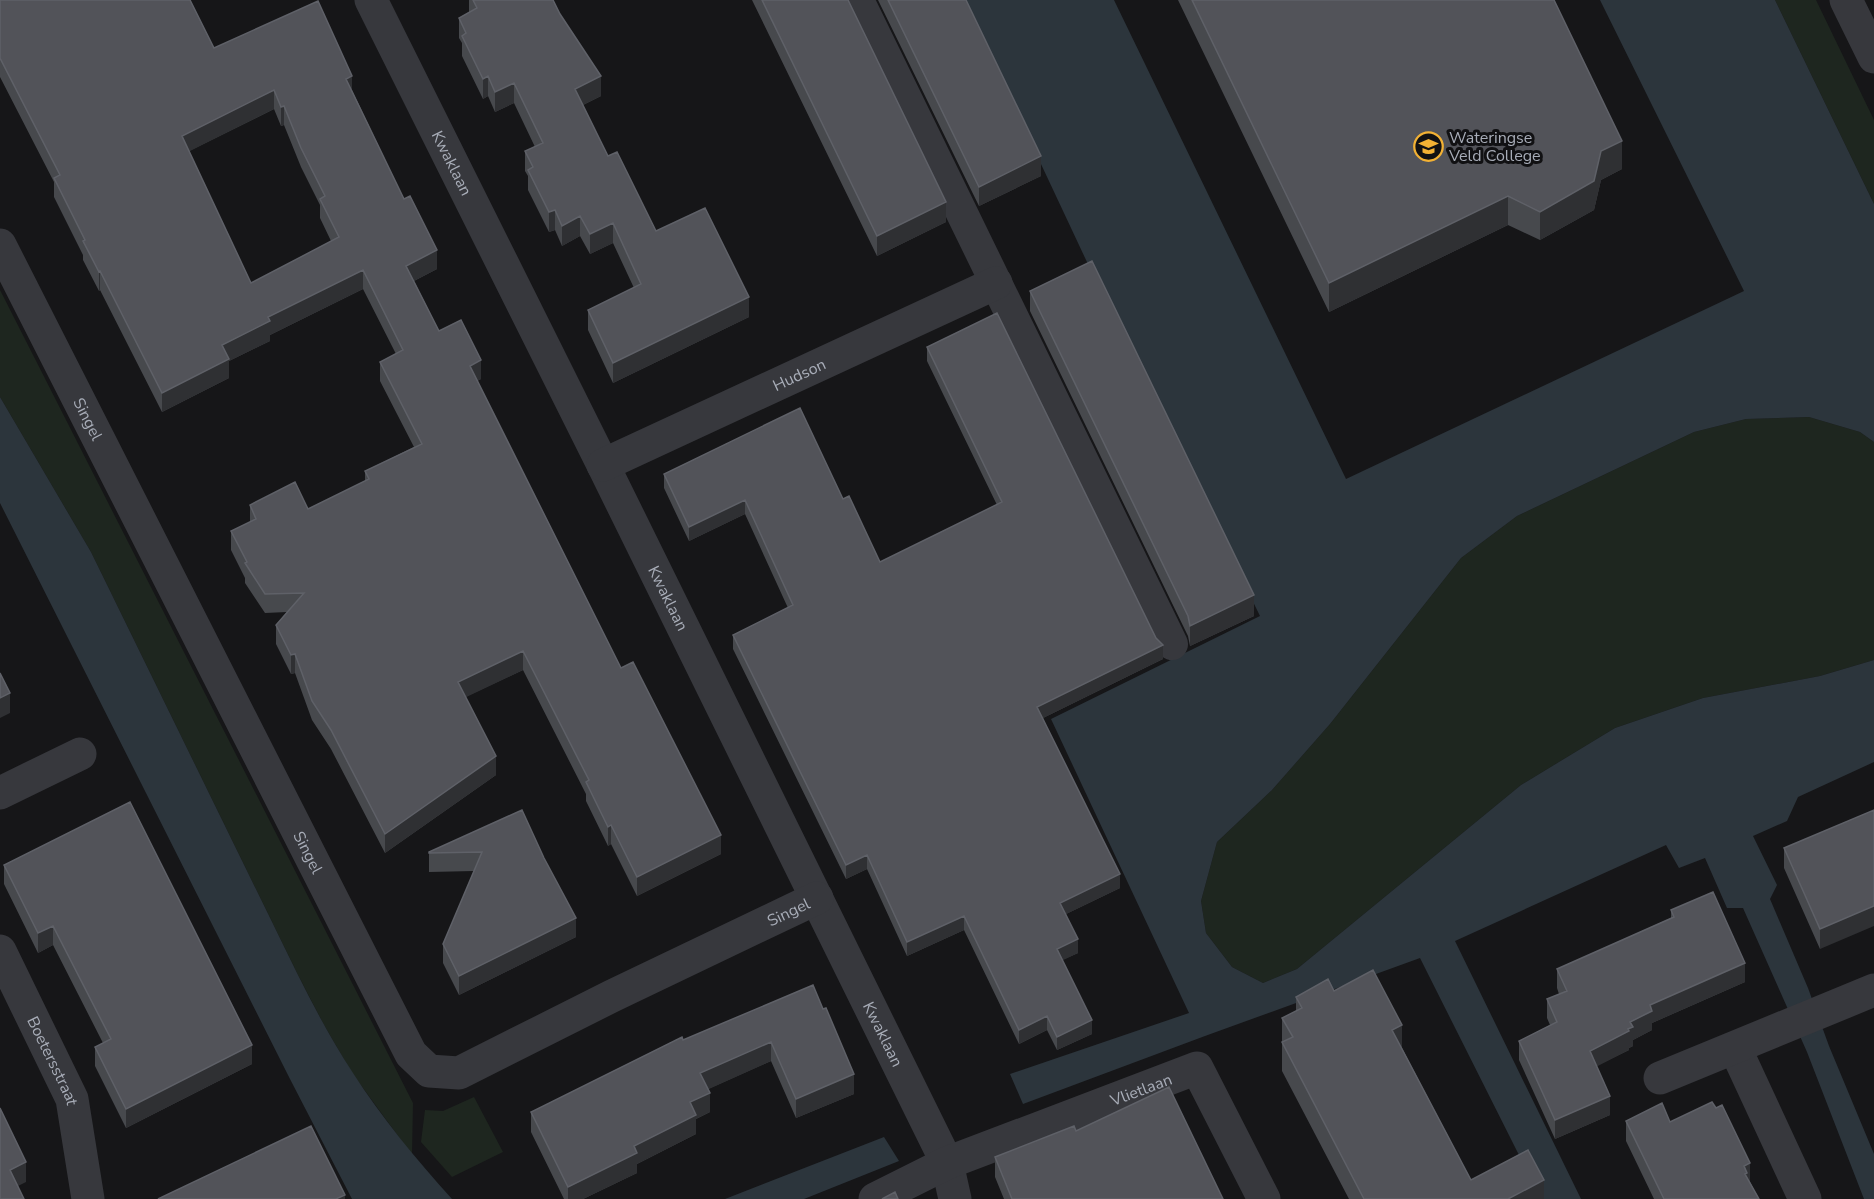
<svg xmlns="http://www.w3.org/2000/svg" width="1874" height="1199" viewBox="0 0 1874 1199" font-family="'Nunito Sans',sans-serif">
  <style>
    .green { fill: #1e261f }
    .water { fill: #2c353c }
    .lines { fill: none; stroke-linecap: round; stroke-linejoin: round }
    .pedestrian { stroke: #37383d; stroke-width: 32 }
    .minor { stroke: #37383d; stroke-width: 33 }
    .wall { fill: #47494d; fill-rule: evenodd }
    .shaded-wall { fill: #2f3033 }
    .building { fill: #525359; stroke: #5f6168; stroke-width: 1.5; fill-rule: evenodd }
    .labels { text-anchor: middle; stroke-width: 6; stroke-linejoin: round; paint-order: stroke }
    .poi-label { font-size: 16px; fill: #a8adb8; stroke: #111113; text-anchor: start }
    .street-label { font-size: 16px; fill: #a8adb8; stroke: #111113 }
  </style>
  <rect width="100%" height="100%" fill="#161618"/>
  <!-- green -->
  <path class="green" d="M1775 0H1816L1874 120V204Z
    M0 290 413 1103 412 1155 352 1073 324 1025 297 973 91 552 0 397Z
    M1809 417 1860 432 1874 442V660L1820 676 1703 698 1615 728 1521 785 1297 969 1263 983 1232 967 1206 933 1201 901 1217 842 1272 790 1330 724 1461 558 1517 516 1694 432 1746 419Z
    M474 1097 503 1152 452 1177 421 1142 425 1110 443 1111Z"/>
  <!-- water -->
  <path class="water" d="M964 0H1114L1346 479 1744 291 1600 0H1775L1874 204V442L1860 432 1809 417 1746 419 1694 432 1517 516 1461 558 1330 724 1272 790 1217 842 1201 901 1206 933 1232 967 1263 983 1297 969 1521 785 1615 728 1703 698 1820 676 1874 660V762L1798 797 1787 821 1753 836 1777 885 1770 899 1808 988 1829 1046 1874 1154V1199H1864L1807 1052 1743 908H1727L1705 858 1679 868 1666 845 1455 941 1581 1199H1541L1420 958 1205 1036 1023 1104 1010 1074 1189 1013 1051 719 1260 616 1094 277Z
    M0 397 91 552 297 973C314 1007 332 1041 353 1073 382 1118 416 1159 452 1199H352L290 1079 0 503Z
    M884 1137 899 1161 804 1199H725Z"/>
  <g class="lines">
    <!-- pedestrian -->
    <path class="pedestrian" d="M858 0 1172 644"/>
    <!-- minor -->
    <g class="minor">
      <path id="s1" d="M371 0 603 465 947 1163 955 1199"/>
      <path d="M1846 0 1874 57"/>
      <path id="s2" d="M0 245 411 1054 429 1071 459 1073 612 996 817 898"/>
      <path id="s3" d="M603 465 996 283"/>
      <path d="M0 793 80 754"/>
      <path id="s4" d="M0 951 72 1099 88 1199"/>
      <path d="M1735 1048 1805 1199"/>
      <path d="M1660 1078 1874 990"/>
      <path id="s5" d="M875 1199 947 1163 1197 1068 1264 1199"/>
    </g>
  </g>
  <!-- wall -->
  <path class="wall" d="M0 0 214 48 352 90 437 269 414 281 439 331 481 379 477 381 621 668 721 854 637 896 611 844 608 846 586 801V794L523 670 465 697 496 775 385 853 331 749 312 720 295 673 291 674 276 644V625L287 612 265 613 245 583V578L231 550V531L250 522V505L308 509 365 481V471L414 447 380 381V362L396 354 363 289 270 335V341L229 361V378L162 412 100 290 99 291 83 260V255L54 197V182L0 77ZM274 109 281 126 284 125 301 167 320 205V218L331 241 251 283 189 151Z
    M469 0H553L601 96 583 105 608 156 656 231 749 317 613 383 588 330V310L634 288 613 243 590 254 580 236 562 246 555 230 549 232 528 190V176L525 171V151L535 147 514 103 495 112 488 96 483 99 462 56V43L459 38V18L469 12Z
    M752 0H848L946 222 877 256Z
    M878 0H966L1041 176 979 206Z
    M1178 0H1554L1622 169 1601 180 1594 210 1540 240 1508 225 1329 312Z
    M1030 291 1254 616 1190 646 1188 636 1030 311Z
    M927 347 1163 659 1043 718 1120 888 1066 914 1078 953 1062 960 1092 1034 1057 1050 1047 1030 1019 1044 964 930 907 956 867 869 846 879 733 649V635L788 608 745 514 689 541 664 488V474L843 499 880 562 997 505 927 361Z
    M522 810 576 937 459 995 443 963V944L474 871 429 872V852Z
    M1874 810 1820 949 1784 868V848Z
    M4 865 252 1064 126 1128 95 1066V1047L103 1043 53 945 38 953 4 884Z
    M1671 910 1745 982 1652 1023V1030L1633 1040V1046L1629 1048V1050L1596 1066 1610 1115 1555 1139 1519 1060V1041L1550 1025 1547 1018V999L1559 994 1557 988V969L1671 918Z
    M1334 991 1402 1048 1471 1180 1544 1199H1349L1282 1071V1018L1296 1011V997Z
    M823 1009 854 1094 796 1118 771 1061 708 1089 710 1112 696 1119V1134L637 1164V1173L583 1199H564L531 1132V1112L683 1040Z
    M1626 1121 1750 1182 1759 1199H1654L1626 1141Z
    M1076 1131 1223 1199H1004L995 1177V1157Z"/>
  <!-- shaded-wall -->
  <path class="shaded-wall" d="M352 76V95L346 79Z
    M488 76V96L483 99V79Z
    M601 76V96L575 109V89Z
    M514 83V103L495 112V92Z
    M274 90V109L182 155V136Z
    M284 106V125L281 126V107Z
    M1622 141V169L1601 180 1594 210 1540 240V212L1601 151Z
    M1041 156V176L979 206V187Z
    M1508 196V225L1329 312V283Z
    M946 202V222L877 256V236Z
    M555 210V230L549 232V212Z
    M580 216V236L562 246V226Z
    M613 223V243L590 254V234Z
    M437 250V269L406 285V266Z
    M363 270V289L270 335V341L229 361V378L162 412V393L222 345 268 317Z
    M100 271V290L99 291V272Z
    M749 297V317L613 383V363Z
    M481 360V379L470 385V366Z
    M745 500V514L689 541V527Z
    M1254 595V616L1190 646V626Z
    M1163 645V659L1037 721V707Z
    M523 651V670L458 701V682Z
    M295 654V673L291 674V655Z
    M10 693V713L0 718V698Z
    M496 756V775L385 853V834Z
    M611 825V844L608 846V827Z
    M721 835V854L637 896V877Z
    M867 855V869L846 879V865Z
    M1120 874V888L1060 917V903Z
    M1874 906V926L1820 949V929Z
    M964 916V930L907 956V942Z
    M576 918V937L459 995V976Z
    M53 926V945L38 953V933Z
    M1078 939V953L1057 963V949Z
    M1745 963V982L1652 1023V1030L1633 1040V1046L1629 1048V1050L1590 1070V1051L1650 1005Z
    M1047 1016V1030L1019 1044V1030Z
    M1092 1020V1034L1057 1050V1037Z
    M1402 1025V1054L1392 1030Z
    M771 1042V1061L700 1093V1073Z
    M252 1045V1064L126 1128V1109Z
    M854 1074V1094L796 1118V1099Z
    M710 1093V1112L696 1119V1134L637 1164V1173L583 1199H568V1187L690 1102Z
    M1610 1096V1115L1555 1139V1120Z
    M26 1162V1182L10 1190V1170Z
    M1750 1163V1183L1747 1184 1744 1166Z
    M1544 1180V1199H1508Z
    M345 1195V1199H336Z"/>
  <!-- building -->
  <path class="building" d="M0 0H190L214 48 318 1 352 76 346 79 404 199 410 196 437 250 406 266 439 331 461 320 481 360 470 366 621 668 633 662 721 835 637 877 611 825 608 827 586 782 589 780 523 651 458 682 496 756 385 834 331 730 312 701 295 654 291 655 276 625 304 593 265 594 245 563 247 562 231 531 256 519 250 505 295 482 308 509 369 479 365 471 422 444 380 362 403 350 363 270 268 317 270 321 222 345 229 359 162 393 100 271 99 272 83 241 85 240 54 178 60 175 0 58ZM274 90 281 107 284 106 301 148 325 196 320 199 339 237 251 283 182 136Z
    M473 0H553L560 14 601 76 575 89 608 156 617 152 656 231 705 208 749 297 613 363 588 310 641 284 613 223 590 234 580 216 562 226 555 210 549 212 528 170 533 167 525 151 543 143 514 83 495 92 488 76 483 79 462 36 466 33 459 18 477 8Z
    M762 0H848L946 202 877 236Z
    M888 0H966L1041 156 979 187Z
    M1192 0H1554L1622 141 1601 151 1594 181 1540 212 1508 196 1329 283Z
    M1092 261 1254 595 1190 626 1188 616 1030 291Z
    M997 313 1156 638 1163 645 1037 707 1120 874 1060 903 1078 939 1057 949 1092 1020 1057 1037 1047 1016 1019 1030 964 916 907 942 867 855 846 865 733 635 793 605 745 500 689 527 664 474 800 408 843 499 849 496 880 562 1002 502 927 347Z
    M0 673 10 693 0 698Z
    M130 802 252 1045 126 1109 95 1047 111 1039 53 926 38 933 4 865Z
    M522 810 544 858 576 918 459 976 443 944 482 852 429 853V852Z
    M1874 810V906L1820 929 1784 848Z
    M1713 892 1745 963 1650 1005 1652 1011 1630 1022 1633 1027 1628 1029 1629 1031 1590 1051 1610 1096 1555 1120 1519 1041 1557 1022 1547 999 1567 991 1557 969 1674 917 1671 910Z
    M1373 970 1402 1025 1392 1030 1471 1180 1528 1150 1544 1180 1508 1199H1364L1282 1042 1293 1037 1282 1018 1302 1008 1296 997 1328 979 1334 991Z
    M813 985 823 1009 826 1008 854 1074 796 1099 771 1042 700 1073 710 1093 690 1102 696 1115 634 1146 637 1153 568 1187 531 1112 682 1037 683 1040Z
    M1169 1087 1223 1199H1012L995 1157 1074 1126 1076 1131Z
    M1712 1102 1716 1108 1722 1105 1750 1163 1744 1166 1747 1173 1745 1174 1759 1199H1664L1626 1121 1662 1103 1670 1122Z
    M0 1108 26 1162 10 1170 24 1199H0Z
    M311 1126 345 1195 336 1199H158Z
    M895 1192 898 1199H882Z"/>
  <!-- icons -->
  <defs>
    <symbol id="school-ring" viewBox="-11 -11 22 22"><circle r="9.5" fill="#111113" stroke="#f2b134" stroke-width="1.5"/><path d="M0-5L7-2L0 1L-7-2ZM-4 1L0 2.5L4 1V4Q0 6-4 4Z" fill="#f2b134"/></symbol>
  </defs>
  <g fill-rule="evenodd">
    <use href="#school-ring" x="1412" y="130" width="33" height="33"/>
  </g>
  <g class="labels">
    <!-- poi labels -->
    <g class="poi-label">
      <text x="1449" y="143">Wateringse<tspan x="1449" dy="18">Veld College</tspan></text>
    </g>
    <!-- street labels -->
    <g class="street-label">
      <text dy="6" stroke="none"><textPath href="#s1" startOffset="182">Kwaklaan</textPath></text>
      <text dy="6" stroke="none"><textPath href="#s3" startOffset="216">Hudson</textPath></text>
      <text dy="6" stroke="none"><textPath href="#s2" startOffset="195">Singel</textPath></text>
      <text dy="6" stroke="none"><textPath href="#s1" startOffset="668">Kwaklaan</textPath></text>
      <text dy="6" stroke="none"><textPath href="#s2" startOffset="681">Singel</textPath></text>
      <text dy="6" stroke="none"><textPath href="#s2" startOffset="1329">Singel</textPath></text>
      <text dy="6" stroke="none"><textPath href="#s1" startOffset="1154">Kwaklaan</textPath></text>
      <text dy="6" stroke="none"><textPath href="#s4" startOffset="122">Boetersstraat</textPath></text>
      <text dy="6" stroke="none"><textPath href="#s5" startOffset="288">Vlietlaan</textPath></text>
    </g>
  </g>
</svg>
